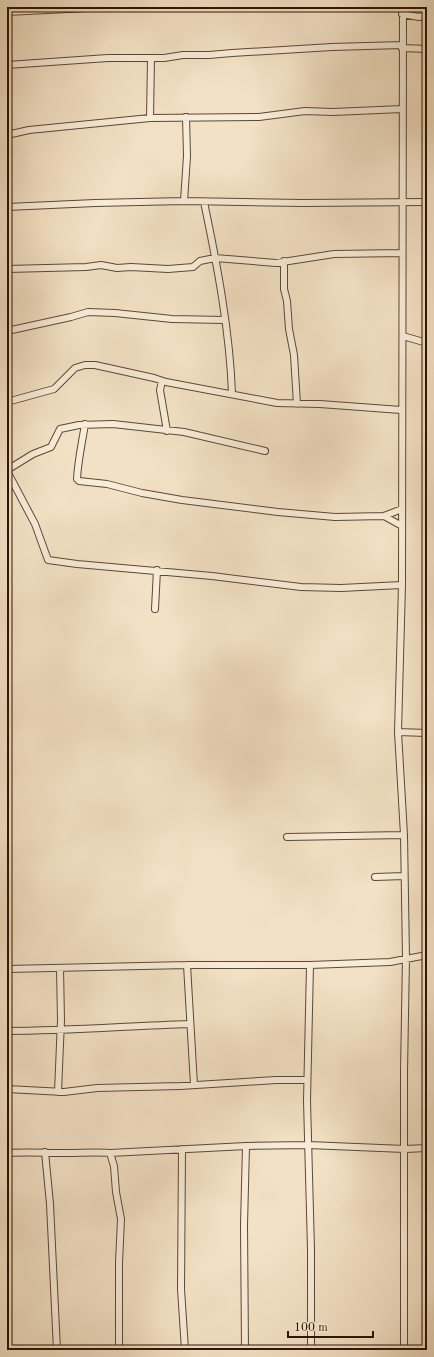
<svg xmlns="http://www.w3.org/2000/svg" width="434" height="1357" viewBox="0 0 434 1357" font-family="'Old Standard TT',serif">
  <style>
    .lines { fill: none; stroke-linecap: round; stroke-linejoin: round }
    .street-casing { stroke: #614632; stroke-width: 8 }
    .street { stroke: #f7ecd9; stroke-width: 6 }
  </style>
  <rect width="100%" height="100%" fill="#f3e1c5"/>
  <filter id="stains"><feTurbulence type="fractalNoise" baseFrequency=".005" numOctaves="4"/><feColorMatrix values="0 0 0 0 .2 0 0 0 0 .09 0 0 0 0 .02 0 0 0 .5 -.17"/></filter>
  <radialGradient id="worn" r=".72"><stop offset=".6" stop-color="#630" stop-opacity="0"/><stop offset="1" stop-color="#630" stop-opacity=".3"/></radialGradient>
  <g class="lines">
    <defs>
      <path id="street" d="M403 7 402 585 398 732 404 835 406 958 404 1072V1350
        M7 12 108 7
        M402 14 419 17 427 15
        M402 48 427 49
        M7 65 108 58H164L183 55H209L232 53 332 47 402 45
        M150 118 151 58
        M7 135 29 130 150 118 259 117 305 111 333 112 402 109
        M184 201 187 156 186 117
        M204 202C217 264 230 332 232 394
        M7 207 95 203 184 201 303 203 427 202
        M284 261V289L287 301 289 329 294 355 297 404
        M7 269 86 267 101 265 117 268 131 267 168 269 193 267 200 261 215 258 276 263 334 254 401 253
        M7 331 71 317 88 312 115 313 172 319 225 320
        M403 336 427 343
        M162 381 160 390 167 431
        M7 402 54 389 75 368 85 365H95L154 378 166 382 277 403 320 404 401 410
        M85 424C82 443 78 460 77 479L79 481 107 484 142 493 182 500 278 512 335 517 384 516 402 509
        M7 470 33 454 51 447 60 429 79 425 113 424 184 432 265 451
        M7 471 35 524 48 560 77 564 212 576 301 587 341 588 402 585
        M384 516 402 526
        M155 609 157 570
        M398 732 427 733
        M287 837 404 835
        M375 877 404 876
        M7 969 187 965
        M7 1031C68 1031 128 1026 189 1024
        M194 1085 187 965H310
        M7 1089 64 1092 97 1088 180 1086 276 1080H307
        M58 1092 61 1020 60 968
        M182 1149 181 1289 185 1350
        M45 1152 50 1204 57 1350
        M7 1153C27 1152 47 1153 67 1153 81 1153 96 1152 110 1153L246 1146 308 1145 405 1149 427 1148
        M110 1153 114 1166 116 1192 121 1219 119 1263V1350
        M245 1350 244 1225 246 1146
        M311 1350V1249L307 1101 310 965 390 962 427 955
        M328 1350H330"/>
    </defs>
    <!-- street casing -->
    <use href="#street" class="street-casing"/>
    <!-- street -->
    <use href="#street" class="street"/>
  </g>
  <!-- margin -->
  <rect width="434" height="1357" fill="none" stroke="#f3e1c5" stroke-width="24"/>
  <rect x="8" y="8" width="418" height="1341" fill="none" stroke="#301201" stroke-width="2"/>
  <rect x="12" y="12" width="410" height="1333" fill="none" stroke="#301201"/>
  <!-- scale -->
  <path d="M288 1331v6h85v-6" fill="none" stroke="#301201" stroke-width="2"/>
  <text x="294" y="1331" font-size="12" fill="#301201" stroke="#f7ecd9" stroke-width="3" paint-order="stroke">100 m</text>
  <rect width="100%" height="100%" filter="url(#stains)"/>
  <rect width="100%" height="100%" fill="url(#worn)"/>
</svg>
